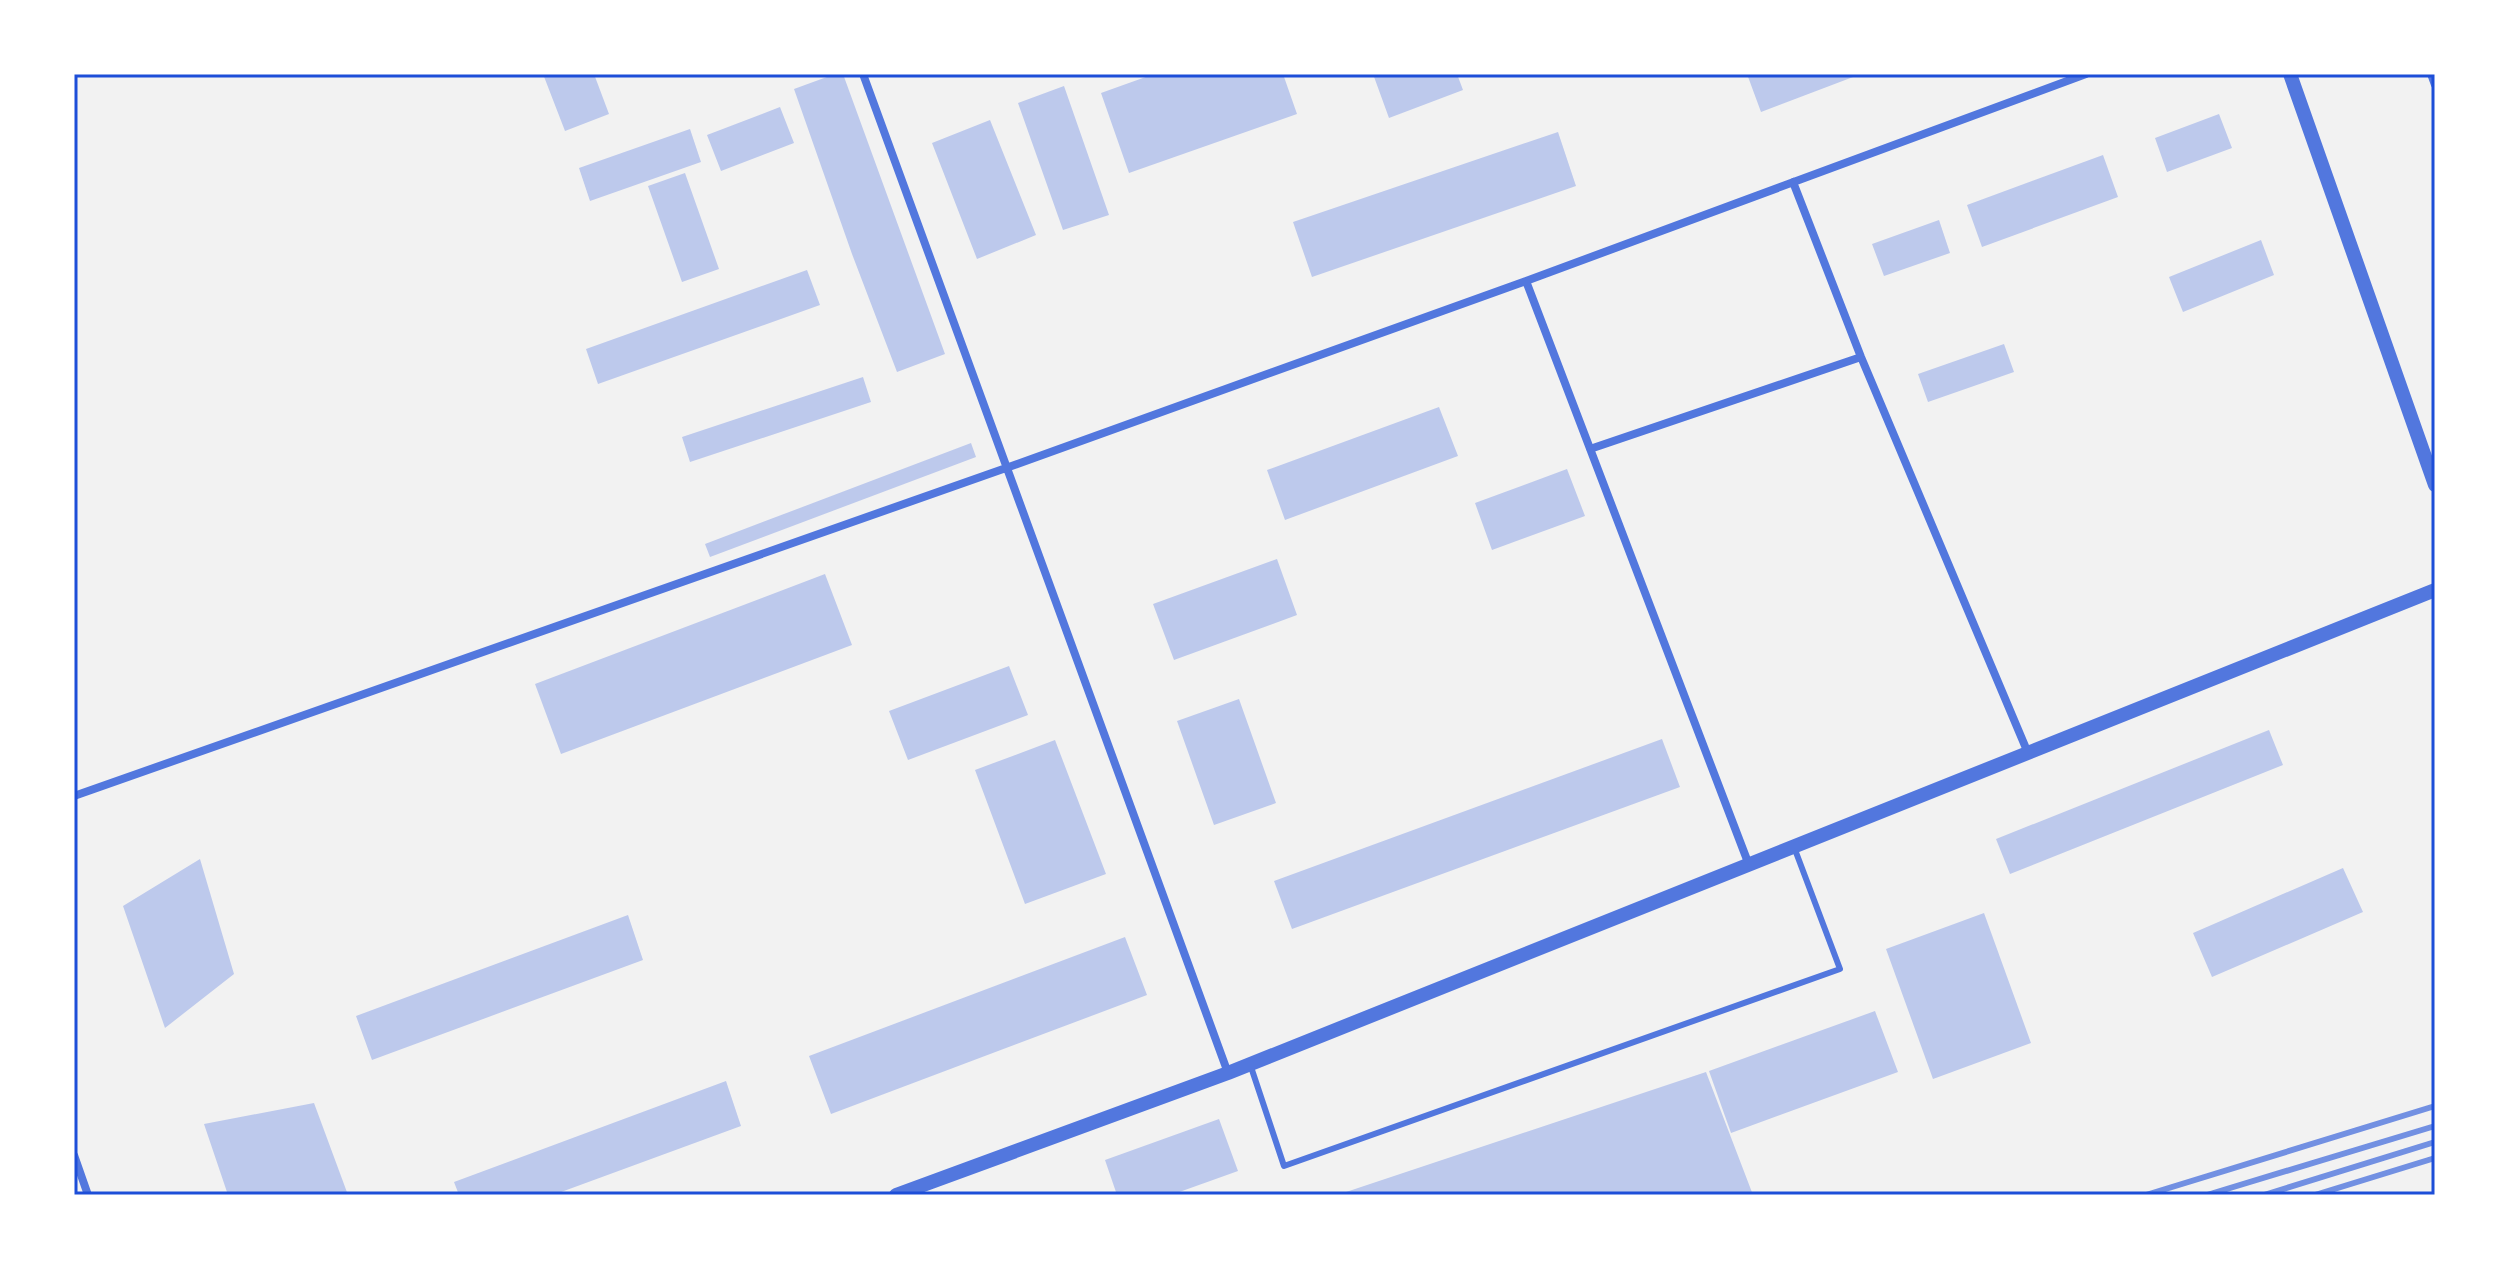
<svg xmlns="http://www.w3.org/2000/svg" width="2509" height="1269" viewBox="0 0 2509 1269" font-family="Inter,sans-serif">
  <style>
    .building { fill: #bdc9ec }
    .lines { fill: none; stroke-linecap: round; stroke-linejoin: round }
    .service { stroke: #5277de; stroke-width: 6 }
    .minor { stroke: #5277de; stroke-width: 8 }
    .tertiary { stroke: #5277de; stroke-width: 14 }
    .rail { stroke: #7290e2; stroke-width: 6 }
    .neatline { fill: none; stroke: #1d4ed8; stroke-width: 3 }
  </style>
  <rect width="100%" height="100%" fill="#f2f2f2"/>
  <!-- building -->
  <path class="building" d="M543 74H594L609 114 565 131Z
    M835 74H843L945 354 897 372 852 254 794 89Z
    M1154 74H1283L1297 114 1129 173 1101 93Z
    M1373 74H1457L1463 90 1389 118Z
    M1747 74H1861L1761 112Z
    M1064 86 1109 215 1063 230 1018 103Z
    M780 107 794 143 721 171 707 135Z
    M2219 114 2232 148 2167 172 2155 138Z
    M990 120 1036 235 977 259 932 143Z
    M690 129 701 162 590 201 579 168Z
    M1558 132 1576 186 1312 277 1293 222Z
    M2103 155 2118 197 1982 247 1967 205Z
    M685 173 719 269 682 282 648 186Z
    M1939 220 1950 253 1884 276 1872 244Z
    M2261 240 2274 275 2183 312 2169 277Z
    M807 270 820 305 598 384 586 349Z
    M2004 344 2014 372 1928 402 1918 374Z
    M863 377 871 402 690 462 682 437Z
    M1439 407 1458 456 1285 520 1267 470Z
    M971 443 976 457 710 557 705 544Z
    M1567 469 1585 516 1492 550 1475 503Z
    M1277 559 1297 615 1174 660 1153 604Z
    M825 574 852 645 561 754 535 684Z
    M1009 666 1028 715 908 760 889 711Z
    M1239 699 1276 803 1214 825 1177 721Z
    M2269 730 2283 765 2010 874 1996 839Z
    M1662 739 1680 787 1292 929 1274 881Z
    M1055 740 1106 874 1025 904 975 770Z
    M200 859 234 974 165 1028 123 906Z
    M2343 868 2363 912 2212 977 2193 933Z
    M1984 913 2031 1043 1933 1079 1886 949Z
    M628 915 643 960 372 1060 356 1016Z
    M1125 937 1147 995 831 1114 809 1056Z
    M1875 1011 1898 1072 1731 1133 1709 1071Z
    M1706 1072 1753 1195H1340V1194Z
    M726 1081 741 1126 553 1195H459L454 1182Z
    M314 1103 348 1195H228L204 1124Z
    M1219 1119 1238 1171 1171 1195H1117L1105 1160Z"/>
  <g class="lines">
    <!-- service -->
    <path class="service" d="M1250 1064 1284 1166 1840 969 1794 847"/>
    <!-- minor -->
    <path class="minor" d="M863 74 1228 1073
      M2431 74 2435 85
      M1793 182 1861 357 2028 753
      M1526 281 1749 865
      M1590 449 1861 357
      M74 796 1006 468 1526 281 2086 74
      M74 1155 88 1195"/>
    <!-- tertiary -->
    <path class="tertiary" d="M2290 74 2435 485
      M896 1195 1228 1073 2435 590"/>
    <!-- rail -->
    <path class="rail" d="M2146 1195 2435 1106
      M2207 1195 2435 1126
      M2264 1195 2435 1142
      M2315 1195 2435 1158"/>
  </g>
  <!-- border -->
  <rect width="2509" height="1269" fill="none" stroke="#ffffff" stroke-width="152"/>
  <rect x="76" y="76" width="2357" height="1117" class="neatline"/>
</svg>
